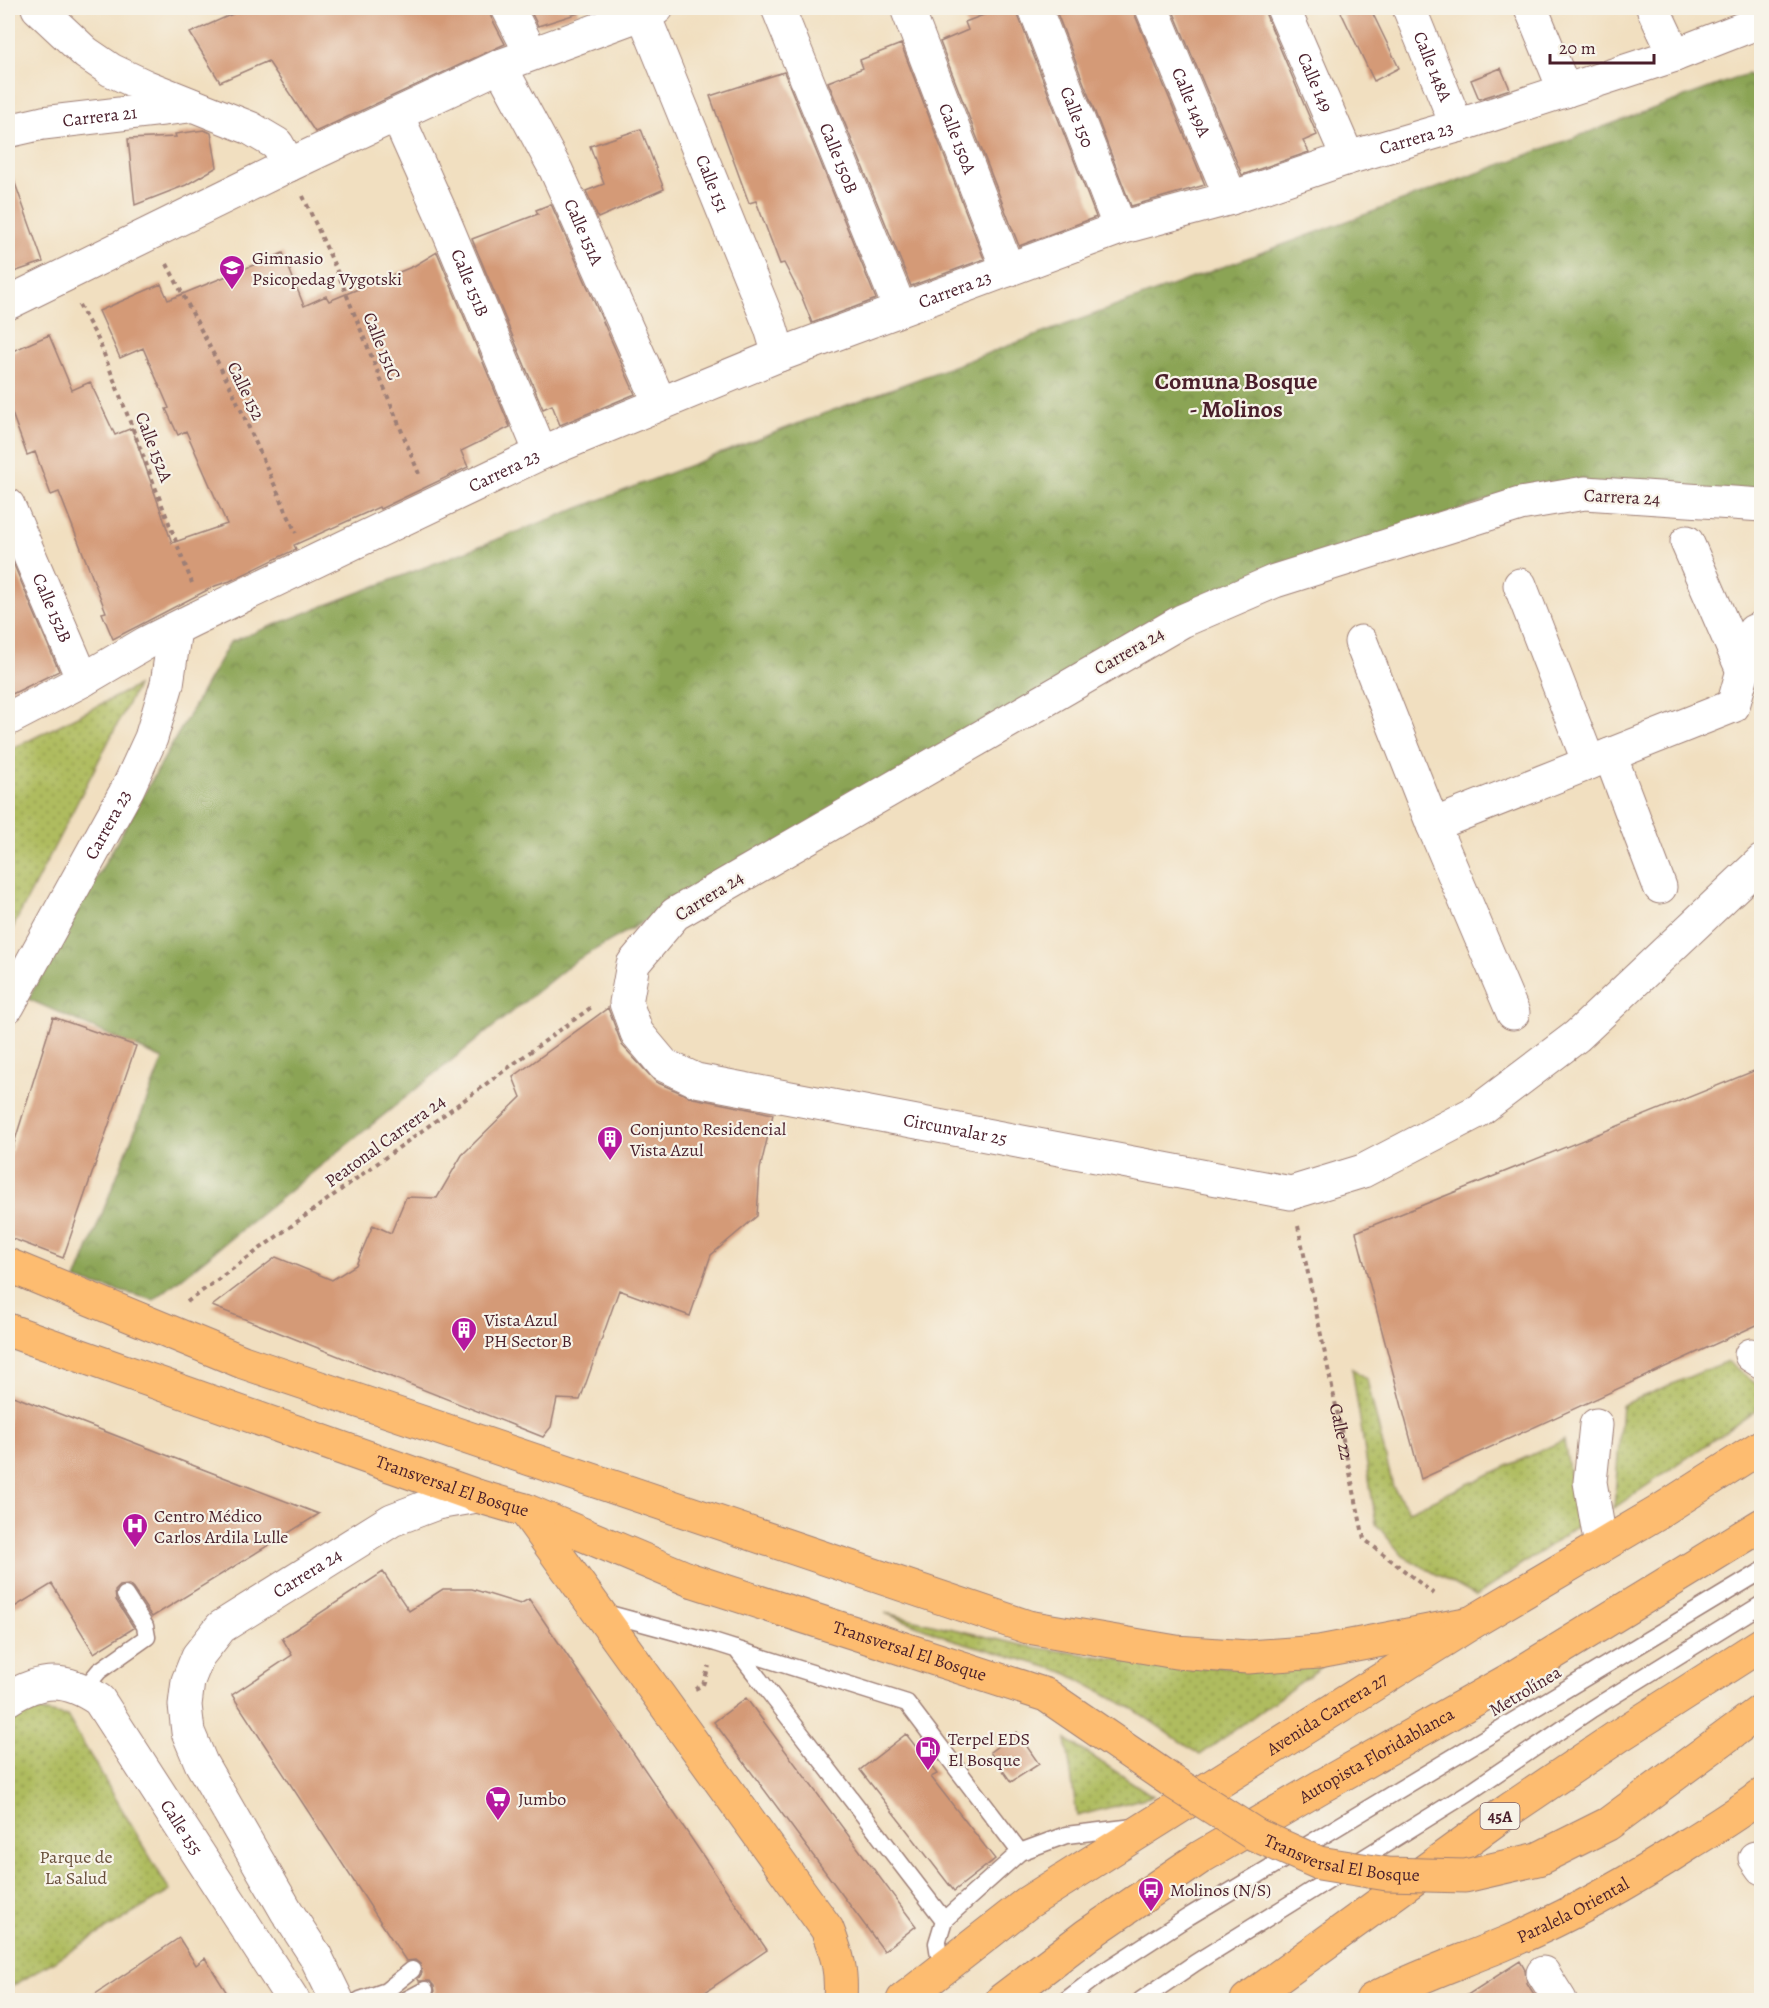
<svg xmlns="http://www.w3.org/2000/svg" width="1769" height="2008" viewBox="0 0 1769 2008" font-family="Alegreya,serif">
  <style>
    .grass { fill: url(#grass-dots); stroke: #7c6e44; stroke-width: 1.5 }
    .forest { fill: url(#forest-crowns); stroke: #6a6240; stroke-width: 1.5 }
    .building { fill: #d49a77 }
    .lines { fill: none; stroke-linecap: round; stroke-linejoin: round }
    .service-casing { stroke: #9e7f76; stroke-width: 19 }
    .minor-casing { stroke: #9e7f76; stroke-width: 35 }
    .primary-casing { stroke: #9e7f76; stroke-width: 35 }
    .trunk-casing { stroke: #9e7f76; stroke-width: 35 }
    .path { stroke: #9e7f76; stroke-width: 4; stroke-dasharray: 4.5 4.5; stroke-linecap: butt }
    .service { stroke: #fff; stroke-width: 16 }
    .minor { stroke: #fff; stroke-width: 33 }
    .primary { stroke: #fdbc6f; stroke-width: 33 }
    .trunk { stroke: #fdbc6f; stroke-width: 33 }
    .primary-bridge-casing { stroke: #9e7f76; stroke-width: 35; stroke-linecap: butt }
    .primary-bridge { stroke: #fdbc6f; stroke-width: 33 }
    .labels { text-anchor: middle; stroke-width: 4.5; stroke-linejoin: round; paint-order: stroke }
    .shield { fill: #f7f3e8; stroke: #7e5f64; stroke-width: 1.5 }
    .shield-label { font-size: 16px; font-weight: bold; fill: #4a1f2b }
    .street-label { font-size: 18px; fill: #4a1f2b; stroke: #f7f3e8 }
    .poi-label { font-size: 18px; fill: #4a1f2b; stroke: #f7f3e8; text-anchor: start }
    .park-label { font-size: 18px; fill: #684e3a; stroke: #f7f3e8 }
    .district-label { font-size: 24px; font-weight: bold; fill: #4a1f2b; stroke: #f7f3e8 }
  </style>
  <defs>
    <pattern id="grass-dots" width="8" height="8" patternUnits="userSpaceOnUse" patternTransform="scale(1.5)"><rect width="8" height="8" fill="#afbc5e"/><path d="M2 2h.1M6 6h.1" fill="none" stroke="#90984e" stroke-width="1.8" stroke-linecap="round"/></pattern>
    <pattern id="forest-crowns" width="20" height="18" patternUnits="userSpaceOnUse" patternTransform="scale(1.5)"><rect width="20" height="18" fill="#8ba455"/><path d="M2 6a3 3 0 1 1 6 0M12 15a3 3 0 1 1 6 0" fill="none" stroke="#748547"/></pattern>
  </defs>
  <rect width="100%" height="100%" fill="#f7f3e8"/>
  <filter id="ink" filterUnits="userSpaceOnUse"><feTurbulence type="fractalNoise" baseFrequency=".0167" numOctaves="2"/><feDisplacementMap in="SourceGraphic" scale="12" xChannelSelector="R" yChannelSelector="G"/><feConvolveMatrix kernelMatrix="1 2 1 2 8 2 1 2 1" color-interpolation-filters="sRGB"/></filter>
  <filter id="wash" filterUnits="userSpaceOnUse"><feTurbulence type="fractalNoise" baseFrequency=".008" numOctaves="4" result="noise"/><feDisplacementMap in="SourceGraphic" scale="24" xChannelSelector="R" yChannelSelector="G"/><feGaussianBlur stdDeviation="1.35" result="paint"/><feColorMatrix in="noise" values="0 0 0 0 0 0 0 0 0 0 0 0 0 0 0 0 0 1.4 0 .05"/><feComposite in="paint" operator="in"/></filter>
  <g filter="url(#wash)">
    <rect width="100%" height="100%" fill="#f1dfc0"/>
    <!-- grass -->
    <path class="grass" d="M137 686 8 937V751Z
      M1727 1361 1761 1388V1407L1614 1508 1622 1405Z
      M1352 1368 1367 1380 1393 1487 1409 1511 1564 1440 1578 1526 1476 1596 1403 1556 1376 1524Z
      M885 1613 1026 1646 1171 1667 1323 1666 1200 1755 1133 1709 1064 1672 951 1639Z
      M31 1709 67 1716 170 1891 8 1989V1725Z
      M1066 1739 1153 1796 1077 1816Z"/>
    <!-- forest -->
    <path class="forest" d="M1747 74 1761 83V497L1533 484 1204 599 575 961 154 1300 76 1280 163 1059 28 999 230 642 831 411Z"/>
    <g id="blocks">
      <!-- building -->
      <path class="building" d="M246 8H489L491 17 505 44 315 132 268 61 220 82 190 33Z
        M529 8H578L579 13 538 26Z
        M1002 8H1017L1018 15 1096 217 1019 246 940 42 968 30 965 22Z
        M1055 8H1134L1135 15 1205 185 1131 206Z
        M1172 8H1265L1266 15 1317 135 1303 141 1309 152 1242 175Z
        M1339 8H1370L1399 68 1374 81Z
        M901 44 984 259 911 286 828 82 863 68 860 60Z
        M1501 68 1510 89 1479 99 1471 80Z
        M784 72 876 299 812 323 803 300 784 263 780 264 756 201 749 203 710 96Z
        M641 129 664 189 598 218 586 191 604 184 590 146Z
        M204 130 211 133 217 167 186 185 135 205 128 139 176 137 175 134Z
        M8 172H11L43 262 8 274Z
        M551 204 635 394 560 425 552 405 543 409 472 239 538 214 536 210Z
        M437 252 510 427 461 451 468 467 380 509 379 507 294 545 296 549 230 581 215 586 113 639 102 613 106 612 59 492 51 495 35 452 27 455 8 402V353L49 335 72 390 90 382 115 435 132 428 172 543 227 524 186 431 178 435 166 409 169 408 143 348 120 358 99 311 161 284 168 300 283 253 304 306 326 296 329 301 414 266Z
        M8 551 59 671 8 696Z
        M608 1008 622 1045 656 1082 693 1098 773 1114 760 1169 757 1216 711 1255 690 1316 619 1290 580 1400 557 1399 551 1427 543 1437 212 1306 276 1257 332 1280 356 1265 373 1225 391 1233 406 1197 437 1198 462 1155 521 1097 513 1077Z
        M53 1017 136 1046 63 1258 8 1237V1163Z
        M1761 1068V1323L1421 1479 1356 1232Z
        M8 1394 319 1514 152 1617 133 1589 129 1585 120 1586 115 1591 116 1600 134 1628 94 1653 52 1584 8 1611Z
        M383 1572 409 1611 443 1589H472L520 1604 529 1599 767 1950 692 2001H432L430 1999 435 1991 434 1986 430 1981H419L418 1979 422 1973 420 1964 415 1960 406 1961 232 1695 292 1655 282 1638Z
        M746 1698 916 1926 884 1951 714 1722Z
        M1017 1732 1039 1764 1011 1782 990 1752Z
        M906 1734 937 1774 931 1777 995 1859 954 1891 860 1770Z
        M179 1938 196 1965 205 1958 232 2001H85Z
        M1520 1961 1525 1970 1527 1983 1538 2001H1458Z"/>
    </g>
  </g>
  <g filter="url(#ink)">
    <use href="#blocks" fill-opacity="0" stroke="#9e7f76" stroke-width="1.5"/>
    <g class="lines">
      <defs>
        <path id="service" d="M602 1612 716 1643 907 1703 1020 1852
          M736 1649 944 1920
          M84 1689 99 1671 147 1637 145 1626 125 1595
          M941 1969 937 1943 944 1920 1020 1852 1066 1835 1134 1827
          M360 2000 386 1991 412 1970
          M406 2000 425 1990
          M1066 2000 1100 1974 1188 1917 1762 1571
          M1141 2000 1195 1963 1468 1793 1592 1709 1762 1604"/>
        <g id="minor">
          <path d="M38 8 86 53 111 70 145 86 250 128 277 144 289 165"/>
          <path d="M508 8 531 53"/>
          <path id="s2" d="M778 8 900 309"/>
          <path id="s3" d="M907 8 1008 270"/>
          <path id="s4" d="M1035 8 1120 228"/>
          <path id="s5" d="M1152 8 1231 198"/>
          <path id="s6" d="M1283 8 1348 158"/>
          <path id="s7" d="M1409 8 1457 126"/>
          <path d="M1531 8 1565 91"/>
          <path d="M1653 8 1675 55"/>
          <path id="s8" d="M643 13 771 328 779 355"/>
          <path id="s9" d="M500 66 556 170 660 403"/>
          <path id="s10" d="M397 115 443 218 541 453"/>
          <path id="s11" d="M8 131 43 123 188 106"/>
          <path d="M8 303 289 165 500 66 657 8"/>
          <path id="s12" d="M8 505 83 680"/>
          <path id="s13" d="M1762 505 1585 493 1520 504 1275 581 1182 621 675 914 633 964 626 1003 637 1033 664 1065 696 1080 1291 1193 1363 1171 1478 1111 1577 1036 1762 861"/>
          <path d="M1687 542 1743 671"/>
          <path d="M1520 585 1589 763"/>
          <path d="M1361 642 1433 825 1513 1013"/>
          <path id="s14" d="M8 719 83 680 146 643 192 620 541 453 779 355 1120 228 1231 198 1348 158 1457 126 1675 55 1762 21"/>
          <path d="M1610 755 1660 887"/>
          <path d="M1433 825 1733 706 1754 631 1762 628"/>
          <path id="s15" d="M8 1006 128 788 151 738 167 684 175 629"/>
          <path d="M1751 1355 1762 1362"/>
          <path d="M1596 1425 1590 1482 1601 1546"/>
          <path id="s16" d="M8 1699C41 1678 66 1677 99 1700L293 2000"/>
          <path d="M1755 1858 1762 1868"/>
          <path d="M1543 1973 1560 2000"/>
          <path id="s17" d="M337 2000 315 1955 287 1912 201 1763 188 1732 185 1705 188 1681 198 1656 221 1627 392 1520 437 1503 477 1496"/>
        </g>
        <g id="primary">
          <path d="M8 1265 243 1362 1028 1627 1176 1652 1248 1657 1319 1652 1471 1623"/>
          <path id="s18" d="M8 1330 477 1496 525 1510 691 1580"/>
        </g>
        <g id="trunk">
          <path d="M525 1510 827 1929C838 1957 842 1970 840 2000"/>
          <path id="s19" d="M903 2000 1027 1903 1471 1623 1657 1513 1762 1446"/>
          <path id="s20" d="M1002 2000 1087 1935 1201 1857 1320 1787 1511 1679 1762 1525"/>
          <path d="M1247 2000 1509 1810 1620 1735 1762 1644"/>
          <path id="s21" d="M1372 2000C1415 1977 1461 1962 1506 1943 1570 1916 1632 1881 1690 1843 1714 1828 1739 1813 1762 1795"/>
        </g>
      </defs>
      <!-- service casing -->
      <use href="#service" class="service-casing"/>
      <!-- minor casing -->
      <use href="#minor" class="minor-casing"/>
      <!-- primary casing -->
      <use href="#primary" class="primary-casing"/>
      <!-- trunk casing -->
      <use href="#trunk" class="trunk-casing"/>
      <!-- path -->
      <g class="path">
        <path d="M303 196 337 271 419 474"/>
        <path d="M167 264 233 392 296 533"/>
        <path d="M79 305 99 341 192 583"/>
        <path id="s1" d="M1298 1226 1364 1539 1434 1594"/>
        <path d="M187 1302 593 1006"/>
        <path d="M695 1689 703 1685 709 1666"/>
      </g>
      <!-- service -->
      <use href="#service" class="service"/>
      <!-- minor -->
      <use href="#minor" class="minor"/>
      <!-- primary -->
      <use href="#primary" class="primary"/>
      <!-- trunk -->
      <use href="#trunk" class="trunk"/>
      <defs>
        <g id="primary-bridge">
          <path id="s22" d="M691 1580 1046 1695 1173 1782 1256 1835 1319 1863 1387 1874 1465 1876 1538 1859 1608 1824 1762 1710"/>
        </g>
      </defs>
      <!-- primary-bridge casing -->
      <use href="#primary-bridge" class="primary-bridge-casing"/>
      <!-- primary-bridge -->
      <use href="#primary-bridge" class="primary-bridge"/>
    </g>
  </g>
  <!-- icons -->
  <defs>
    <symbol id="school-pin" viewBox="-11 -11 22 30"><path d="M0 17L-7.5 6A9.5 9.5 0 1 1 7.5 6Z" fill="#b5179e" stroke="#f7f3e8"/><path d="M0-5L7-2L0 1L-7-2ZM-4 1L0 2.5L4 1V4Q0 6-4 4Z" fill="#fff"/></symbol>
    <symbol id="building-pin" viewBox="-11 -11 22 30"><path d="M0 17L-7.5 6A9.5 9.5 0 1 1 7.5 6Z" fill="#b5179e" stroke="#f7f3e8"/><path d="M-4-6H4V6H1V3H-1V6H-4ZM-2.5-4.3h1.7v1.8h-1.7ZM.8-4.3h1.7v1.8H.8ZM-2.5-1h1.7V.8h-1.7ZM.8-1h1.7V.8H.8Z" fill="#fff"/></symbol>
    <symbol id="hospital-pin" viewBox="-11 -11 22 30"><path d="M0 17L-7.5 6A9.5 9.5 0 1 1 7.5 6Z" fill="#b5179e" stroke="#f7f3e8"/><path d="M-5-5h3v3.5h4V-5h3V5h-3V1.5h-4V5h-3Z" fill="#fff"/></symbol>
    <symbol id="fuel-pin" viewBox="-11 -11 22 30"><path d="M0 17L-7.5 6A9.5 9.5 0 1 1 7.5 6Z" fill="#b5179e" stroke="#f7f3e8"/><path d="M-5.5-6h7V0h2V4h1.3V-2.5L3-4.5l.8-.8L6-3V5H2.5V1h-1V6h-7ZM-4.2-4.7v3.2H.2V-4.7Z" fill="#fff"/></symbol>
    <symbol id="supermarket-pin" viewBox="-11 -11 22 30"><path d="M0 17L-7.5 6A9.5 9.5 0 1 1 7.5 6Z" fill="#b5179e" stroke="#f7f3e8"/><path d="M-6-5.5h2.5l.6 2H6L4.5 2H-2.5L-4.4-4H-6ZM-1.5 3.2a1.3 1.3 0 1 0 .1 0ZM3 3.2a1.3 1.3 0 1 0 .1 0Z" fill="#fff"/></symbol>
    <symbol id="bus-pin" viewBox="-11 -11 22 30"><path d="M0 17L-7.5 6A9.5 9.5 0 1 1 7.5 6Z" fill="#b5179e" stroke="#f7f3e8"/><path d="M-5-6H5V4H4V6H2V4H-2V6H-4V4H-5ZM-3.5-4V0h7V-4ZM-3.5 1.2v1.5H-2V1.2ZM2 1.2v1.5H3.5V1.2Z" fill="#fff"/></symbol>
  </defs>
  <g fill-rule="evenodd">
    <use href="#school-pin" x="217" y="253" width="30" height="40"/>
    <use href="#building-pin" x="595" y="1124" width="30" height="40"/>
    <use href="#building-pin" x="449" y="1315" width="30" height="40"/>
    <use href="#hospital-pin" x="120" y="1511" width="30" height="40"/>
    <use href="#fuel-pin" x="913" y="1734" width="30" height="40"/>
    <use href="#supermarket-pin" x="483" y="1784" width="30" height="40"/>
    <use href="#bus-pin" x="1136" y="1875" width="30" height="40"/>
  </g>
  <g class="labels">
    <!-- shield labels -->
    <rect class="shield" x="1480.5" y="1803" width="39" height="26" rx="4.5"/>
    <g class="shield-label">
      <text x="1500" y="1822">45A</text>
    </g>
    <!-- street labels -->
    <g class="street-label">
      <text dy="6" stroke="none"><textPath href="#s7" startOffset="63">Calle 148A</textPath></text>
      <text dy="6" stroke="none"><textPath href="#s6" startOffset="81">Calle 149</textPath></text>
      <text dy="6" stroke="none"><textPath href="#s5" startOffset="102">Calle 149A</textPath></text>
      <text dy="6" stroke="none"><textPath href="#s11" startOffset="93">Carrera 21</textPath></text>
      <text dy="6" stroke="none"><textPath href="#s4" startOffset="117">Calle 150</textPath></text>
      <text dy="6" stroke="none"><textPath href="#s14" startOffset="1527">Carrera 23</textPath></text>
      <text dy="6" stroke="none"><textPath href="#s3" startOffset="140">Calle 150A</textPath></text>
      <text dy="6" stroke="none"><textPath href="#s2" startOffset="162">Calle 150B</textPath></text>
      <text dy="6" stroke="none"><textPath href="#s8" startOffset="184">Calle 151</textPath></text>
      <text dy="6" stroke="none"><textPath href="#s9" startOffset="186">Calle 151A</textPath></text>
      <text dy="6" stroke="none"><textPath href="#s10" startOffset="183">Calle 151B</textPath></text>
      <text dy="6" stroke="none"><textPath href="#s14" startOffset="1041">Carrera 23</textPath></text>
      <text transform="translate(382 346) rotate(68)" y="6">Calle 151C</text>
      <text transform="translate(246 391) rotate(64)" y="6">Calle 152</text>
      <text transform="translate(154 447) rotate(69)" y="6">Calle 152A</text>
      <text dy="6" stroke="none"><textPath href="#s14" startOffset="555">Carrera 23</textPath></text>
      <text transform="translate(1622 497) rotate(3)" y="6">Carrera 24</text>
      <text dy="6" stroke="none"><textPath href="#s12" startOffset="112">Calle 152B</textPath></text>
      <text transform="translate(1129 651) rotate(-30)" y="6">Carrera 24</text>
      <text dy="6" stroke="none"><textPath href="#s15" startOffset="207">Carrera 23</textPath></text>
      <text transform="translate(709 896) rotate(-32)" y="6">Carrera 24</text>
      <text dy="6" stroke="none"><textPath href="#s13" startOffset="1665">Circunvalar 25</textPath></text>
      <text transform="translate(385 1141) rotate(-36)" y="6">Peatonal Carrera 24</text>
      <text dy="6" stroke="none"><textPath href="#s1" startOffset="210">Calle 22</textPath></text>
      <text dy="6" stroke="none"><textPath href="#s18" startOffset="471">Transversal El Bosque</textPath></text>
      <text dy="6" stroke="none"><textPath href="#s17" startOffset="524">Carrera 24</textPath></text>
      <text dy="6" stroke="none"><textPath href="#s22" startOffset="230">Transversal El Bosque</textPath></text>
      <text transform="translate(1525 1691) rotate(-31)" y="6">Metrolínea</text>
      <text dy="6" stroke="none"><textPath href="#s19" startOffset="512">Avenida Carrera 27</textPath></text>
      <text dy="6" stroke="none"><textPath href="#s20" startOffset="448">Autopista Floridablanca</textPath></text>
      <text dy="6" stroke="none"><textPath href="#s16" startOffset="250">Calle 155</textPath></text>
      <text dy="6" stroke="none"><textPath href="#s22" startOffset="716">Transversal El Bosque</textPath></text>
      <text dy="6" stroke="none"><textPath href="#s21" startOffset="220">Paralela Oriental</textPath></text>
    </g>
    <!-- poi labels -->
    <g class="poi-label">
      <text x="252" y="264">Gimnasio<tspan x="252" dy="21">Psicopedag Vygotski</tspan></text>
      <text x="630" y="1135">Conjunto Residencial<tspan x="630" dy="21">Vista Azul</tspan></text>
      <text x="484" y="1326">Vista Azul<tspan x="484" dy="21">PH Sector B</tspan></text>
      <text x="154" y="1522">Centro Médico<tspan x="154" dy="21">Carlos Ardila Lulle</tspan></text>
      <text x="948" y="1745">Terpel EDS<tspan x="948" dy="21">El Bosque</tspan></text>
      <text x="518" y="1805">Jumbo</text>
      <text x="1170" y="1896">Molinos (N/S)</text>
    </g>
    <!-- park labels -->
    <g class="park-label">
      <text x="76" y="1863">Parque de<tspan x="76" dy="21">La Salud</tspan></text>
    </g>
    <!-- district labels -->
    <g class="district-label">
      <text x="1236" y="389">Comuna Bosque<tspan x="1236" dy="28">- Molinos</tspan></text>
    </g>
  </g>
  <!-- margin -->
  <rect width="1769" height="2008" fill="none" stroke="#f7f3e8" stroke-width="30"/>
  <!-- scale -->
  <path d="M1550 54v9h104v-9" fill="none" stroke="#4a1f2b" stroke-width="3"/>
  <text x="1559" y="54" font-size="18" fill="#4a1f2b" stroke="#f7f3e8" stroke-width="4.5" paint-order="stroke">20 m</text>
</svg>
